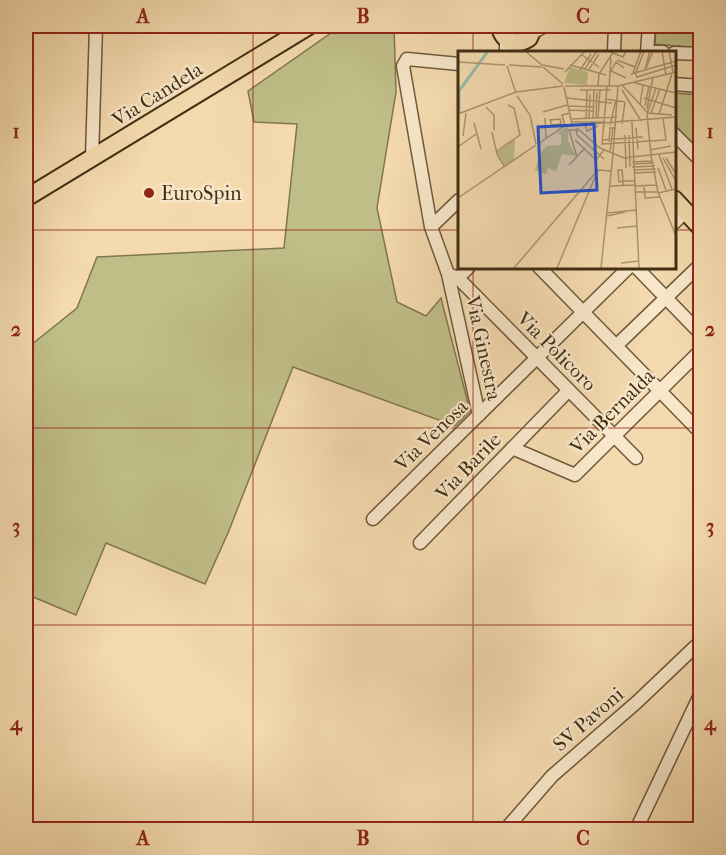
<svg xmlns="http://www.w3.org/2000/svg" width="726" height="855" viewBox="0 0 726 855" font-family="'IM FELL French Canon',serif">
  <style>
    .green { fill: #c0be87; stroke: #80764e; stroke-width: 1.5 }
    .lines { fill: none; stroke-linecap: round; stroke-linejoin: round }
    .minor-casing { stroke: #6e593a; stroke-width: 15 }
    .major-casing { stroke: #412e14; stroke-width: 20 }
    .minor { stroke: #f8e7ca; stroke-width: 12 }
    .major { stroke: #f4daae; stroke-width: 16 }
    .grid { fill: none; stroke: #8f2418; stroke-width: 1.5; stroke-opacity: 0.55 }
    .poi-dot { fill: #8f2418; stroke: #f8e7ca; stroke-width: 2 }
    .labels { text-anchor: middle; stroke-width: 4.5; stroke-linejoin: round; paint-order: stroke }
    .street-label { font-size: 20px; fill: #412e14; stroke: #f8e7ca }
    .poi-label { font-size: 20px; fill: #412e14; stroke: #f8e7ca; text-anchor: start }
    .inset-river { fill: none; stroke: #9cbba9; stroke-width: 3 }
    .inset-road { fill: none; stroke: #ac9570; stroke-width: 1.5 }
    .view { fill: #1d4ed8; fill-opacity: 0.15; stroke: #1d4ed8; stroke-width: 3 }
    .inset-edge { fill: none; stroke: #412e14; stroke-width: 3 }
    .neatline { fill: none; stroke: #8f2418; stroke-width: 2 }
    .grid-label { font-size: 20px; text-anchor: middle; font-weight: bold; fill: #8f2418 }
  </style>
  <rect width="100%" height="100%" fill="#f4daae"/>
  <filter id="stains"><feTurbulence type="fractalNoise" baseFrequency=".00333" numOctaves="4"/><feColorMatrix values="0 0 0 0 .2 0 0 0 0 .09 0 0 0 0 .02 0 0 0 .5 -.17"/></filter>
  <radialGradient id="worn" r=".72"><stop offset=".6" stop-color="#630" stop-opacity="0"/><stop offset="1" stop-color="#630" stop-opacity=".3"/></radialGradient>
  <!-- green -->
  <path class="green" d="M341 26H394L396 92 377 208 397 302 426 316 441 298 470 411 455 426 293 367 228 533 205 584 106 543 76 615 26 594V349L77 308 97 257 284 248 297 124 254 122 248 91Z
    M656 26 700 28V48L655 44Z
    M674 93 700 95V152L674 124Z"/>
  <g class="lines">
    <defs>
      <path id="minor" d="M649 26 647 52H663
        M532 33 545 26
        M506 52V39
        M614 52 615 26
        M674 53 700 54
        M459 64 407 59 403 66 431 227 448 274 479 415
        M674 84 700 86
        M674 134 700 160
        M92 158 96 26
        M674 223 686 211
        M431 227 459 200
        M539 267 700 432
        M636 267 700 333
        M448 274 458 278 636 458
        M458 278 469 267
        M617 345 700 265
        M512 448 575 475 700 351
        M373 519 629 267
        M420 543 569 390
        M505 830 552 776 637 702 700 642
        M636 830 700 695"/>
      <path id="major" d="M500 26C502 41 516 47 529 38L534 26
        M26 198 309 26
        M674 199 700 227"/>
    </defs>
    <!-- minor casing -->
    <use href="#minor" class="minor-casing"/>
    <!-- major casing -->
    <use href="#major" class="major-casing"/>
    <!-- minor -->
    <use href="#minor" class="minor"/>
    <!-- major -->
    <use href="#major" class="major"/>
  </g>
  <!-- grid -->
  <path class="grid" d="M253 26V830M473 26V52M26 230H459M674 230H700M473 267V830M26 428H700M26 625H700"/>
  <!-- markers -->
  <circle class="poi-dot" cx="149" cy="193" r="6"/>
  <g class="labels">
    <!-- street labels -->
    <g class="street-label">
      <text transform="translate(157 94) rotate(-32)" y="7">Via Candela</text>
      <text transform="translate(484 348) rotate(78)" y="7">Via Ginestra</text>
      <text transform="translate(557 351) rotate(45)" y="7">Via Policoro</text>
      <text transform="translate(612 411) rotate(-45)" y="7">Via Bernalda</text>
      <text transform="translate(431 435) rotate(-44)" y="7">Via Venosa</text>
      <text transform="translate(468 466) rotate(-46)" y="7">Via Barile</text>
      <text transform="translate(588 719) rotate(-41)" y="7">SV Pavoni</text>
    </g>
    <!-- poi labels -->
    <g class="poi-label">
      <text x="161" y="200">EuroSpin</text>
    </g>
  </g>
  <!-- overview -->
  <g transform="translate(458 51)">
    <rect width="218" height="218" fill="#f4daae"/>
    <path d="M112 16 130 21 129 34 106 32ZM110 75V90L118 105 104 103 98 120 90 117 88 123 77 119 81 105 88 95 103 94V84L99 82ZM57 87 56 108 47 115 39 101Z" fill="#c0be87"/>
    <path class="inset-river" d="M1 61V40L30 0"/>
    <path class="inset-road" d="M67 0 84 14 106 18M150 0 165 6 168 0M204 0 208 24M211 0 215 21M124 4 141 16M159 9 177 16M0 11 47 14M51 14 84 16M112 14 148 24M49 15 58 42M85 16 105 33M166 17 158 11 153 20 168 27M188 17 195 0M122 19 133 3M126 19 139 0M187 19 192 0M130 20 141 3M107 21 127 0M178 21 186 0M175 22 183 0M177 22 179 26 218 14M173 23 218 10M177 32 218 42M164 34 190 62M107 35H160M140 35 141 23 156 0M160 35 218 21M106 36 114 73M151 36 153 7M122 39H153M164 39 183 70M59 45 72 64 78 93M109 47 154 52M186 47 218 57M147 48 167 51M182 54 185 34M110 55 136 56M187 55 191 35M28 56 36 64V79M189 58 195 26M111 59 135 60M85 61 109 54M190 62 214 64M193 62 202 38M0 63 58 41 105 35M201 63 214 23M138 66 139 41M87 67 88 87M128 67 129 39M131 67 132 43M135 67 136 39M140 67 142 39M205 67 208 89M114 68 159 66M114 71H147M174 71 181 217M16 72 23 98M103 73 94 74 92 69 102 68 104 76M164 73 167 51M120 74 218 66M127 74 129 80 140 75M152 74 158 49M107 75 104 64 112 62M119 77 142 97 166 107 218 101M178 77 180 98M119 78V84L146 108M34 81 39 103 46 115M167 84 168 117M171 84 172 116M5 85 8 62M117 89 138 109 146 99M144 89 185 86M151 91 152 77H158M80 93 105 76 115 74M144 93 208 89M144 94 149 36M0 96 18 83M192 99 213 95M39 100 62 84 56 57 50 54M152 101 155 77M155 102 160 35M193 104 189 63 198 37M201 104 214 138M193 105 200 141 218 185M119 106 111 79H119M205 107 218 130M208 107 218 123M174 111 194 110M175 113 196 112M111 114 127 97M174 116 197 115M200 117 208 139M176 119 198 118M176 122 198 121M186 134 187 147 202 146M152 135 177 134M165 135V130L164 119H160L161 131 165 130H177M177 135 199 134M177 141H200M200 142 218 138M0 147 78 94M149 162 178 159M149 165 167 161M159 177 179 175M163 212 181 210M56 217 140 119M99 217 140 119 153 120M143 217 155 103"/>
    <path class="view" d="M136 73 139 139 83 142 80 76Z"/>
    <rect width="218" height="218" class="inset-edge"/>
  </g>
  <!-- margin -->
  <rect width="726" height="855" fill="none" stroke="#f4daae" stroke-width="66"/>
  <rect x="33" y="33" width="660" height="789" class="neatline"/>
  <g class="grid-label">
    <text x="143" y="23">A</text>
    <text x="363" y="23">B</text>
    <text x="583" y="23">C</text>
    <text x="16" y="138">1</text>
    <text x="710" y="138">1</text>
    <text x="16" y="336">2</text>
    <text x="710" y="336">2</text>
    <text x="16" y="533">3</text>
    <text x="710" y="533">3</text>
    <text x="16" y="730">4</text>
    <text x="710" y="730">4</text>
    <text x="143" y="845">A</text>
    <text x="363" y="845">B</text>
    <text x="583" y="845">C</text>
  </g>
  <rect width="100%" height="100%" filter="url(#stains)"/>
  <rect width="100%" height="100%" fill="url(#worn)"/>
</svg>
